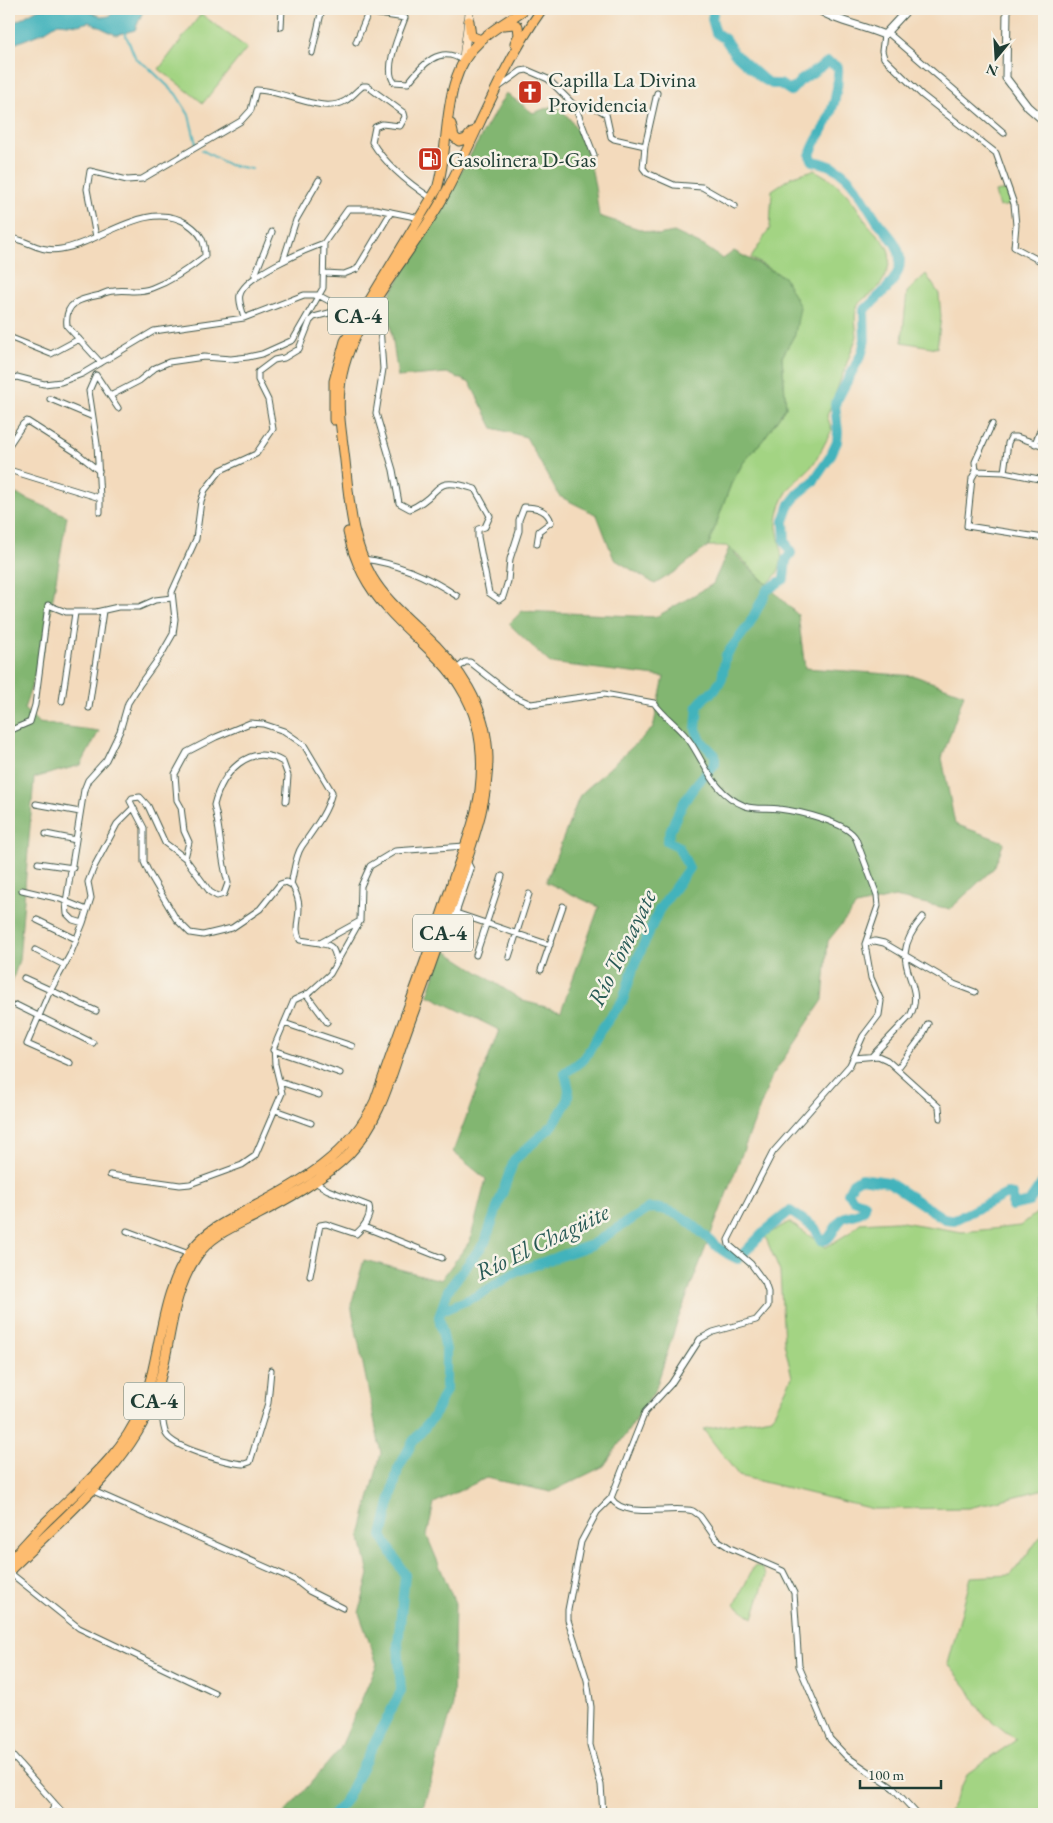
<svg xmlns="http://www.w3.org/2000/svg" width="1053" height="1823" viewBox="0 0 1053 1823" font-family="'EB Garamond',serif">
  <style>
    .green { fill: #a3d483; stroke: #61885c }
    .forest { fill: #82b671; stroke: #507a52 }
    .water { fill: #43b3bc; stroke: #317878 }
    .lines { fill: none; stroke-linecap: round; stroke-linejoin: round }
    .stream { stroke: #43b3bc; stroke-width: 2 }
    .river { stroke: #43b3bc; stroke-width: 10 }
    .minor-casing { stroke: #3f5548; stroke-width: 7 }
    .tertiary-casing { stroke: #3f5548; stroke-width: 9 }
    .secondary-casing { stroke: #3f5548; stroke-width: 9 }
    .primary-casing { stroke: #3f5548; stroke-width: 11 }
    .minor { stroke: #fff; stroke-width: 5 }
    .tertiary { stroke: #fff; stroke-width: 7 }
    .secondary { stroke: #fee4c5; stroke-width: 8 }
    .primary { stroke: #fdbc6f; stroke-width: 9 }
    .labels { text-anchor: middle; stroke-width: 5; stroke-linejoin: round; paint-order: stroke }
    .shield { fill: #f7f3e8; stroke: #60746a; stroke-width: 1 }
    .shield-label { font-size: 21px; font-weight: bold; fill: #1f3d34 }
    .poi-label { font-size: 22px; fill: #1f3d34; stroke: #f7f3e8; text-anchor: start }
    .water-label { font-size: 24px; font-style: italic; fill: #285a56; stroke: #f7f3e8 }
  </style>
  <rect width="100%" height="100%" fill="#f7f3e8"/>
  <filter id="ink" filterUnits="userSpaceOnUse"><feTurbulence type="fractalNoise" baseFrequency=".02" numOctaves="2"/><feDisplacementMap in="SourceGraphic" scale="10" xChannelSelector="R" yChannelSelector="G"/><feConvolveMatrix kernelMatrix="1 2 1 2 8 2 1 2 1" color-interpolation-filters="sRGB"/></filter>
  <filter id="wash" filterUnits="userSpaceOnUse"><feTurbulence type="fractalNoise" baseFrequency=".0096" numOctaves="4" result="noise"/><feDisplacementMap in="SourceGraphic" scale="20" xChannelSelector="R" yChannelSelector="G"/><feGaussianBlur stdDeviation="1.12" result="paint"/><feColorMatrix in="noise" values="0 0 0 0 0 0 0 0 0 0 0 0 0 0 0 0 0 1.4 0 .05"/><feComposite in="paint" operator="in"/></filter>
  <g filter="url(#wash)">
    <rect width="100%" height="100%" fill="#f3dabc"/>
    <!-- green -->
    <path class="green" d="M201 14 247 48 203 103 159 69Z
      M814 170C840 183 850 196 865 220 871 230 883 238 887 247 894 260 885 281 876 290 870 296 862 298 858 305 853 314 856 326 857 336L827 416 832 430C825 442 819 457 811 467 800 478 788 486 782 502 779 508 776 522 777 528 781 551 788 567 767 584L738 555 726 546H708L731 484 743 463 763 440 786 407 782 357 795 334 784 277 751 258 770 228 772 190 793 176Z
      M1007 190 1011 205 999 207 995 192Z
      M926 274 939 294 941 317 937 348 902 342 907 292Z
      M1044 1207V1489L969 1508 873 1509 739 1476 703 1429 772 1417 792 1377 784 1342 780 1272 765 1236 789 1222 826 1247 849 1233 860 1223 896 1221 962 1232 1020 1226Z
      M1044 1532V1814H948L968 1773 1016 1740 982 1713 968 1688 948 1664 971 1577 1011 1575Z
      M754 1566 761 1567 766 1576 753 1618 735 1605Z"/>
    <!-- forest -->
    <path class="forest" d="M506 93 533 113 555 105C589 129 594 178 599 216L658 235 674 232 704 246 723 259 734 251 784 277 800 307 795 334 782 357 786 407 763 440 743 463 731 484 708 546 679 569 655 584 614 559 597 515 559 496 526 437 493 428 470 383 447 373 398 377 387 300Z
      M9 491 67 516 45 644 24 709 39 723 99 731 81 765 34 778 19 960 9 991Z
      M729 548 798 615 805 668 915 676 964 694 942 758 955 824 1004 842 994 868 950 909 895 897 856 906 828 941 823 1000 772 1076 677 1322 655 1391 604 1466 551 1492 486 1478 434 1503 427 1536 455 1603 453 1706 421 1814H284L340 1749 377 1664 359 1613 369 1574 360 1535 381 1453 351 1305 364 1260 441 1280 470 1241 486 1179 453 1152 499 1030 428 995 443 949 523 1001 561 1011 599 907 546 882 580 795 653 728 664 677 550 663 509 624 522 611 656 617 713 584Z"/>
    <!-- water -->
    <path class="water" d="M38 9H83L102 17 109 16 118 9H144L135 30 116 35 89 22 78 25 58 23 44 32 9 46V23L17 21Z"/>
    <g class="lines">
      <!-- stream -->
      <path class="stream" d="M125 33 136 59 148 67 176 94 189 115 196 144
        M202 150 229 165 252 169"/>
      <!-- river -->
      <path class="river" d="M441 1311 477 1296 518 1271 591 1245 649 1208C693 1208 703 1245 738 1259L765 1231 790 1211 815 1228 821 1241C832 1241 834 1225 843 1218 851 1213 866 1216 865 1204L854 1200 848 1193 853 1183 861 1178 888 1182 945 1219 954 1220 1007 1194 1013 1195 1012 1206 1029 1202 1044 1180
        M334 1814 346 1799 401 1691 398 1644 405 1575 382 1536 398 1469 412 1443 433 1417 446 1390V1350L439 1317 448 1290 485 1242 514 1160 553 1125 567 1102 569 1090 565 1073 584 1059 600 1031 623 1000 634 966 659 910 689 868 678 846 667 841C676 810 692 786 715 764V755L701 741 696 729 698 705 706 696 715 690 722 678 726 655 749 625 767 590 784 579 786 560 791 553 785 541 784 521 790 504 798 494 813 482 830 457 837 442 838 432 835 404 862 353 865 340 864 310C877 298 900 281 900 261 900 244 888 235 878 222 859 195 852 167 813 161L810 156C813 144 818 138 824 128 834 109 839 88 838 67L828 62 800 81 791 91 780 84H772L763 79 734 53 725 39 716 33 712 19 714 9"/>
    </g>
  </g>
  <g filter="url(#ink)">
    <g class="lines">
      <defs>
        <path id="minor" d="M346 9 405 18C400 32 383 69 394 82L408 83C422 65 440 44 463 61
          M281 27 282 9
          M887 32 1004 133
          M884 35 882 51 884 58 922 95 996 153 1014 204 1016 225 1014 247 1044 263
          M356 42 368 13
          M312 53 322 9
          M499 87 521 71 527 70 548 79 575 106 594 155
          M575 106 598 109 606 114 611 137 614 139 645 146 657 93
          M645 146 643 168 647 173 674 185 702 187 735 206
          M96 237 87 189 90 171 127 180 142 179 241 121 251 110 256 90C281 89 322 115 345 101 352 97 357 90 363 86H367L404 113 405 117 400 126 382 124 375 127 372 142C386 165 408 183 431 198
          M9 238C25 238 38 253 61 249 101 243 147 198 188 224 201 233 205 241 205 256 189 269 171 281 152 288 137 294 128 289 114 291 109 291 104 293 100 295 80 299 64 302 67 326L101 363
          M283 261 296 220 319 180
          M324 273 344 274 357 269 391 212
          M255 275 272 232
          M378 298 383 369 376 413 393 470 399 503 410 509C445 494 429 474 475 489L490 516 485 527 478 529V537L489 593 499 600 503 597 508 581 510 559 519 531V520L524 507C535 507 548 510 551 522L539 531 537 544
          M244 318C243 311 238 301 240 295 244 276 305 250 324 243
          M9 337 51 354 79 339
          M9 380 17 377 44 384 61 382 82 374 154 331 244 318 304 295H318L344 309
          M110 396 139 381 155 368 169 362 204 357 231 359 248 357 262 354 293 340 323 288 324 243 348 209H376L420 218
          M50 399 91 416
          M992 424 975 462 976 471 972 478 967 526 1044 538
          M1035 444 1044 420
          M9 445 23 424 27 421 77 453 99 471
          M9 470 100 498 97 444 89 391 96 375 118 408
          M976 471 1004 472 1044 480
          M1004 472 1008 443 1011 437H1017L1044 446
          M100 512V498
          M363 559C397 563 429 577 457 596
          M457 669 465 662H470L513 696 531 704 604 694 654 703C665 718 681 728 691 743 707 768 715 794 745 806 756 810 768 807 779 809 797 811 848 822 856 839L877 895 878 906 865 944 871 978 881 1001 879 1015 863 1036 850 1065 773 1152 728 1240 729 1245 751 1264 765 1283 768 1292V1306L756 1320 713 1332 700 1339 671 1384 645 1412 611 1498 597 1512 581 1542 568 1610V1620L587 1680 591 1707 590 1745 601 1785 603 1814
          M62 701 75 613
          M89 708 103 611
          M9 731 30 722 35 705 48 605 66 612H96L118 607H139L155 600 172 598
          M286 801 288 776 283 762C249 741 222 773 214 805 221 830 220 857 228 883L224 894 217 896 210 892 185 858 165 843 148 806 140 797 132 798 130 801 144 828V862L149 873 176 919 190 933 203 935 232 928 260 909 280 884 286 882 292 885C296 892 299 900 299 908 299 921 294 929 300 940L320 943 360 921
          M36 804 80 812
          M46 834 76 840
          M185 858 189 842 184 831 181 807 177 800 175 774 187 752 216 737 250 723 263 724 284 731 304 745 332 792C327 813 314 829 302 846 295 856 294 872 291 884
          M38 863 73 868
          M22 890 60 899 87 910
          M456 913 550 945
          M37 920 76 939
          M83 923 73 920 67 914 66 902 84 790 88 780 106 760 120 731 128 703 140 684 161 655 173 634 175 619 172 592 196 539 201 501 205 490 221 470 256 454 273 429 268 400 258 380V372L274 360 284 358 299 349 310 321 314 317 344 309 363 308
          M443 938 456 913 471 869 467 861
          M322 944C334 945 334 951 337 961
          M865 944 875 941 884 943 954 984 975 992
          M35 950 64 965
          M476 955 502 876
          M509 957 529 894
          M541 970 563 906
          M24 978 96 1011
          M306 994 327 1022
          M16 1005 93 1043
          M284 1023 352 1046
          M273 1050 340 1073
          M872 1056 910 1016C929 980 881 966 923 917
          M854 1058 878 1056 887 1060 939 1107 940 1118
          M70 1063 27 1044 48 995 70 955 83 923 91 898 88 882 94 867 117 824 133 808
          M898 1068 922 1036 928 1024
          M280 1082 319 1095
          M275 1110 311 1123
          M110 1175 180 1185 190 1184 242 1165 255 1156 282 1093 275 1064 274 1047 294 1000 309 993 330 974 360 921 361 886 370 866 395 851 465 846
          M364 1227 442 1258
          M127 1231 189 1254
          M310 1276 320 1225 326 1224 356 1234C364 1227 372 1216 369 1206L328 1190 315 1182
          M157 1393C165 1406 160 1421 166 1434 173 1448 228 1463 244 1464L250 1462 268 1403 271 1370
          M91 1490 295 1580 309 1591 343 1608
          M611 1498C624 1520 672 1505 693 1511L700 1516 716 1539 730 1548 783 1571 794 1593 799 1666 830 1739 846 1756 893 1788 917 1814
          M9 1572 79 1628 215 1693
          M9 1752 64 1814
          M50 1814 55 1805"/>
        <path id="tertiary" d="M818 9C829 19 867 27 884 35L908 9
          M1007 9 1006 78 1028 107 1044 121"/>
        <path id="secondary" d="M463 61 470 9"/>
        <path id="primary" d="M469 21 471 36 481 40
          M504 25 514 24 518 26 519 35 515 43
          M451 124 454 137 459 141 466 139 472 132
          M334 420V381L345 341 437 189C452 140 439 77 481 40 494 28 511 19 525 9
          M9 1561C23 1547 36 1531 51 1517 83 1485 122 1455 140 1411 163 1358 157 1294 194 1247 208 1229 229 1220 249 1209 300 1183 350 1155 375 1101 400 1027 429 955 453 880 463 851 476 821 480 790 484 755 480 718 461 688 442 656 411 636 387 608 367 587 354 560 348 532
          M9 1571C60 1520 130 1466 155 1396 172 1350 168 1298 197 1256 211 1235 235 1226 257 1215 289 1198 323 1180 349 1154 383 1119 393 1066 410 1022 428 973 446 924 462 874 475 835 488 799 488 758 487 705 459 666 422 632 404 615 385 599 372 577 353 544 350 509 346 471 344 444 337 416 340 389 345 323 413 254 444 196 477 134 501 67 542 9"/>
      </defs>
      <!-- minor casing -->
      <use href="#minor" class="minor-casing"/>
      <!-- tertiary casing -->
      <use href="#tertiary" class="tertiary-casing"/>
      <!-- secondary casing -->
      <use href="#secondary" class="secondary-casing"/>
      <!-- primary casing -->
      <use href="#primary" class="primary-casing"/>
      <!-- minor -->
      <use href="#minor" class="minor"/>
      <!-- tertiary -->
      <use href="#tertiary" class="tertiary"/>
      <!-- secondary -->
      <use href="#secondary" class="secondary"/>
      <!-- primary -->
      <use href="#primary" class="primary"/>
    </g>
  </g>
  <!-- icons -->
  <defs>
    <symbol id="church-square" viewBox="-11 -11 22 22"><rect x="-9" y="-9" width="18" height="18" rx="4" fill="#c8321e" stroke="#f7f3e8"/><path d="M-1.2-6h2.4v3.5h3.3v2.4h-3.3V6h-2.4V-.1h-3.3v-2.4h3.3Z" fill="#fff"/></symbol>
    <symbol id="fuel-square" viewBox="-11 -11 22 22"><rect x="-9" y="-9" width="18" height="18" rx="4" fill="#c8321e" stroke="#f7f3e8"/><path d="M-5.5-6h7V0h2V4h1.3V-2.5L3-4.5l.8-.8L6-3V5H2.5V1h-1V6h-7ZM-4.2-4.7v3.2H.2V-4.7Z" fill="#fff"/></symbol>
  </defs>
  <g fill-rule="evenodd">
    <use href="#church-square" x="516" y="78" width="28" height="28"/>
    <use href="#fuel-square" x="416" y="145" width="28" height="28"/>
  </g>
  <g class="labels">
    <!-- shield labels -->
    <g class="shield">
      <rect x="328" y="297.5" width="60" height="37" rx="4"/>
      <rect x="413" y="914.5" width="60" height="37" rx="4"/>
      <rect x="124" y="1382.5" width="60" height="37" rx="4"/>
    </g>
    <g class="shield-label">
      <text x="358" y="323">CA-4</text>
      <text x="443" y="940">CA-4</text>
      <text x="154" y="1408">CA-4</text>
    </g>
    <!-- poi labels -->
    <g class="poi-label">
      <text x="548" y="87">Capilla La Divina<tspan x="548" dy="25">Providencia</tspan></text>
      <text x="448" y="167">Gasolinera D-Gas</text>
    </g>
    <!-- water labels -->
    <g class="water-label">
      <text transform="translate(622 948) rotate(-64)" y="8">Río Tomayate</text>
      <text transform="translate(542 1242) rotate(-26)" y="8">Río El Chagüite</text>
    </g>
  </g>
  <!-- margin -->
  <rect width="1053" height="1823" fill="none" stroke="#f7f3e8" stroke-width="30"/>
  <!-- north arrow -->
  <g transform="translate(996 58) rotate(198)" stroke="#f7f3e8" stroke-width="4" paint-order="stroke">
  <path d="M0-4L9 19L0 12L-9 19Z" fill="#1f3d34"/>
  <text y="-8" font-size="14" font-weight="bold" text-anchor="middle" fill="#1f3d34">N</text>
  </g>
  <!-- scale -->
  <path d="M860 1780v8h81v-8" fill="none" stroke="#1f3d34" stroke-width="2.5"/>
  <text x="868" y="1780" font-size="15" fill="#1f3d34" stroke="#f7f3e8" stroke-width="4" paint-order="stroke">100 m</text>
</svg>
